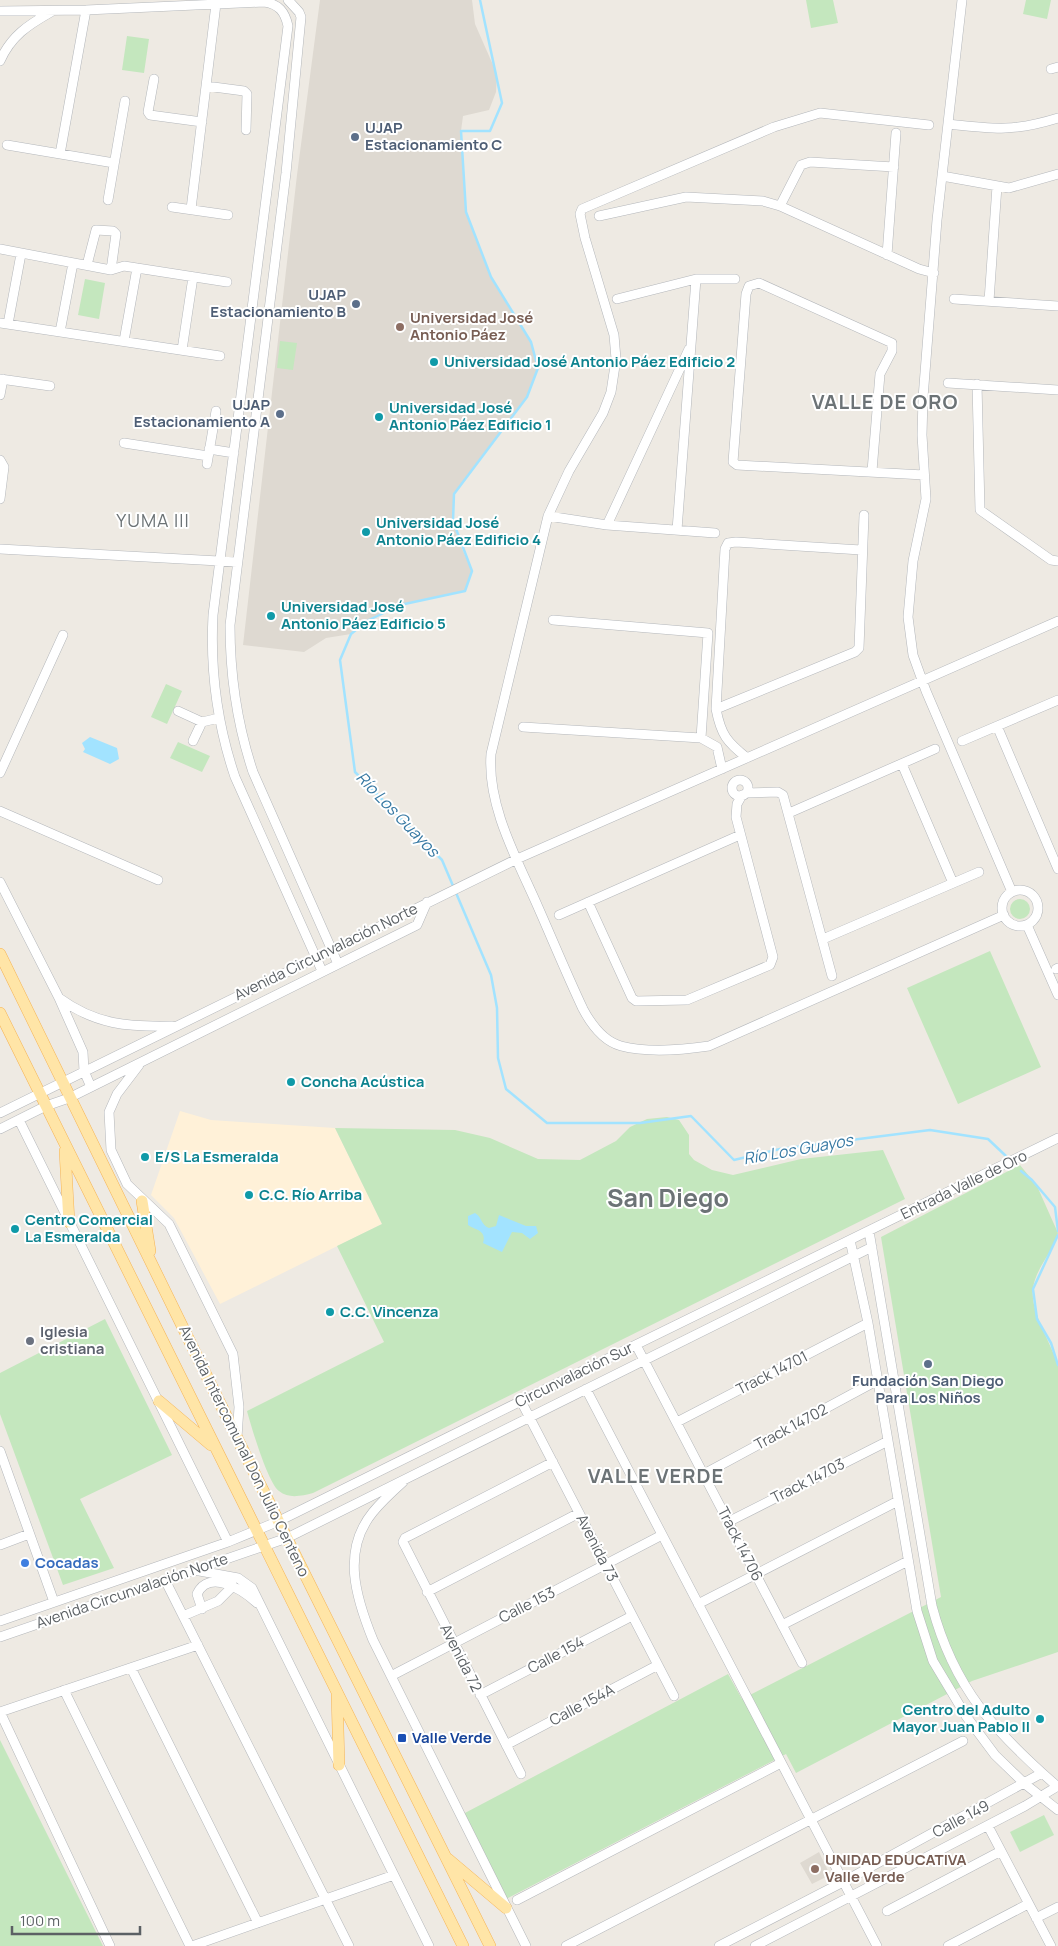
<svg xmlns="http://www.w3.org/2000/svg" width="1058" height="1946" viewBox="0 0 1058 1946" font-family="Manrope,sans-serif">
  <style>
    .commercial { fill: #fff1d8 }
    .education { fill: #ded9d1 }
    .green { fill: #c4e7be }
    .water { fill: #a2e3ff }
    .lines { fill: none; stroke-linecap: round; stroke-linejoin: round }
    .stream { stroke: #a2e3ff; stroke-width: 2.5 }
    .minor-casing { stroke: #b4b7bb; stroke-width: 10 }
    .major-casing { stroke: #f6b455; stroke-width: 12 }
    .minor { stroke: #fff; stroke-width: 9 }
    .major { stroke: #ffe5a7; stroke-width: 11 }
    .service-dot { fill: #5c6f8a; stroke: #fff; stroke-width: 2 }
    .education-dot { fill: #8d6e63; stroke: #fff; stroke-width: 2 }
    .culture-dot { fill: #0f9aa8; stroke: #fff; stroke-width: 2 }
    .worship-dot { fill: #6b7280; stroke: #fff; stroke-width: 2 }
    .shop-dot { fill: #3f7fe0; stroke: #fff; stroke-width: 2 }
    .transit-dot { fill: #1a4fb4; stroke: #fff; stroke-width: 2 }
    .labels { text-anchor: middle; stroke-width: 4; stroke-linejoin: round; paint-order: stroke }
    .service-label { font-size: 15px; font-weight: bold; fill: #4e5e75; stroke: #fff; text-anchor: end }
    .education-label { font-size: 15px; font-weight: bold; fill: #785e54; stroke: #fff; text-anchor: start }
    .culture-label { font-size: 15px; font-weight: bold; fill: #0d838f; stroke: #fff; text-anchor: start }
    .street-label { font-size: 15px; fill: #5b6064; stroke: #fff }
    .worship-label { font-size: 15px; font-weight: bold; fill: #5b616d; stroke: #fff; text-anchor: start }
    .shop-label { font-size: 15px; font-weight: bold; fill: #366cbe; stroke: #fff; text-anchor: start }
    .transit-label { font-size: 15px; font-weight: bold; fill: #164399; stroke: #fff; text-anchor: start }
    .water-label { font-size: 16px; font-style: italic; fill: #3779a3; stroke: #fff }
    .quarter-label { font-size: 18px; letter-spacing: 1px; fill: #6c7376; stroke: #fff }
    .district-label { font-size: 20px; font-weight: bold; letter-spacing: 1px; fill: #6c7376; stroke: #fff }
    .town-label { font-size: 25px; font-weight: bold; fill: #6c7376; stroke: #fff }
  </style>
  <rect width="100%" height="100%" fill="#eeeae3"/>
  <!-- commercial -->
  <path class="commercial" d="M180 1111 211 1120 335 1128 382 1224 220 1304 174 1218 151 1195Z"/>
  <!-- education -->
  <path class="education" d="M320 0H472L475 24 497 74 496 92 489 110 463 116 461 131 466 212 491 277 531 342 538 368 527 397 454 494 453 521 459 542 472 571 465 591 390 608 367 621 351 634 326 638 304 652 243 645 297 175Z
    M819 1852 830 1875 812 1884 800 1863Z"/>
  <!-- green -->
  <path class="green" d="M806 0H833L838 23 811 28Z
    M1026 0H1051L1047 19 1023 14Z
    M127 36 149 39 144 73 122 70Z
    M85 279 105 283 99 319 78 315Z
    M280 341 297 343 293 370 277 368Z
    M166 684 182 691 167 724 151 717Z
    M178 742 210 756 202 772 170 758Z
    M1010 909a10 10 0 1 1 20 0a10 10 0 1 1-20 0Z
    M990 951 1041 1067 958 1104 907 988Z
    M667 1117 679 1120 689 1135V1154L694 1160 712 1170 733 1175 801 1159 883 1150 905 1199 313 1493C301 1496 289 1499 279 1491 268 1483 251 1426 247 1411L384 1342 337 1246 382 1224 335 1128 455 1130 490 1138 538 1159 580 1160 616 1141 630 1127 647 1119Z
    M1020 1165 1037 1186 1058 1233C1053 1252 1035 1269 1033 1289 1030 1311 1051 1343 1058 1365V1652L972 1681 796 1773 786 1754 506 1899 463 1814 728 1674 742 1699 941 1597 881 1237Z
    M105 1319 172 1455 80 1499 114 1568 63 1585 0 1414V1373Z
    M0 1740 103 1946H0Z
    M1044 1815 1054 1835 1020 1852 1010 1832Z"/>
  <!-- water -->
  <path class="water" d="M90 737 117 748 119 759 110 764 83 752 85 749 82 743Z
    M475 1213C482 1217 481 1225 489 1228L496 1226 499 1215 526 1226H536L538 1233 530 1239 522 1233 512 1232 502 1252 483 1243C487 1230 475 1230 468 1225V1216Z"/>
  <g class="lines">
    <!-- stream -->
    <path class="stream" d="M480 0 502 103 490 131H461L466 212 491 277 531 342 538 368 527 397 454 494 453 521 472 571 465 591 400 605 367 621 351 634 340 660 355 772 442 860 491 975 497 1008 498 1058 506 1089 547 1123H640L691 1116 734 1160 780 1149 930 1130 988 1139 1007 1157
      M1021 1171 1032 1180 1055 1207 1058 1231
      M1058 1235 1033 1289 1037 1319 1051 1343 1058 1365"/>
    <defs>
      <path id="minor" d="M288 0 299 12 301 17 286 173 230 625C230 676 237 724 253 772L338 964
        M962 0 937 220 923 398 922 435 926 499 913 561 908 617 913 655 926 691 1012 892
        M0 11 86 10 264 2C279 4 285 12 288 26L213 615C210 672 217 724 235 777L322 971
        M0 61C11 36 28 25 51 12
        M1051 69 1058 67
        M154 79 148 112 150 115 202 122
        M206 86 244 91 247 94 246 130
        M948 124C994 129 1013 132 1058 118
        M929 125 820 113 774 127 582 209 580 214 585 238 614 335 616 359 611 392 603 413 569 471 548 516 491 754C487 806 517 859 538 907 553 941 567 975 583 1009 591 1024 603 1041 621 1046 648 1053 682 1050 709 1046L1004 915
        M7 145 114 163
        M60 154 86 10
        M942 176 1009 188 1058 174
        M108 200 125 101
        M780 206 801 165 810 162 894 167
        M172 207 228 215
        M191 209 216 4
        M599 216 686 197 763 201 780 206 919 269 934 273
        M0 249 111 270 124 266 227 282
        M887 255 896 133
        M87 265 96 230 113 231 116 234 111 270
        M617 299 696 279H735
        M954 299 1058 306
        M989 301 997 186
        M0 323 220 356
        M8 324 21 254
        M60 332 73 263
        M124 341 137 268
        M182 350 193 277
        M0 379 50 386
        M948 383 1058 390
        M977 384 980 510 1051 560 1058 561
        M0 395 3 379
        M124 443 208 456
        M209 449 234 453
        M0 460 4 467 0 499
        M207 464 216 411
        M872 471 880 374 892 351V343L759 283 749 286 746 294 733 462 737 465 924 475
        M548 516 607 525 715 533
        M607 525 689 349
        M677 530 696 279
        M0 549 237 562
        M553 620 708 633 701 738
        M716 709 855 652 859 648 864 515
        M178 711 202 722 219 718
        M997 726 1058 869
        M523 727 701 738 717 747 722 769
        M193 741 202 722
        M962 741 1058 700
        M747 758C727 742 721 735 716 709L725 549 728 543 736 542 861 550
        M902 764 953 883
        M0 773 63 635
        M732 788a8 8 0 1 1 16 0a8 8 0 1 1-16 0Z
        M746 793 778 792 783 795 832 976
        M0 811 158 880
        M789 813 935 749
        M0 882 59 998 83 1052 84 1071 91 1087
        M1002 908a18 18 0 1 1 36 0a18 18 0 1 1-36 0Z
        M588 902 632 998 636 1001 687 1000 770 965 773 957 736 817 737 804 742 795
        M559 915 740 835
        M1027 925 1058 995
        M823 939 979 872
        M1056 969 1058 968
        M59 998C96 1025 128 1027 172 1026
        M139 1065 117 1094 109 1112 111 1150 127 1184 169 1224 233 1354 239 1407 237 1438
        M0 1113 517 859 1058 621
        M19 1120 228 1542
        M0 1129 46 1106 69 1098 417 925 427 902
        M869 1231 932 1606C954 1689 995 1732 1058 1787
        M850 1240 868 1323 917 1611 933 1661 966 1716 995 1755 1025 1784 1058 1810
        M636 1345 802 1663
        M586 1389 877 1946
        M521 1401 674 1696
        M677 1422 868 1323
        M0 1451 54 1602
        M704 1474 878 1380
        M403 1482C393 1491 382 1501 373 1512 341 1551 356 1598 373 1640L526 1946
        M728 1522 888 1441
        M0 1545 29 1534
        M194 1570 238 1578 252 1588 429 1946
        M165 1580 349 1946
        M427 1592 579 1513
        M698 1604 898 1501
        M202 1609 197 1594C209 1568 243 1590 257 1603
        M183 1616 218 1601 233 1586
        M0 1621 228 1542 279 1521 521 1401 1058 1138
        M782 1625 908 1561
        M0 1637 287 1538 872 1247
        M131 1668 258 1923
        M391 1676 662 1535
        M64 1690 190 1946
        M480 1695 632 1616
        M506 1745 658 1665
        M521 1774 403 1542 405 1538 553 1462
        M988 1826 1051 1946
        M517 1900 781 1763
        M887 1911 1001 1851
        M1036 1918 1058 1907
        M110 1946 0 1712 198 1645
        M192 1946 394 1875
        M566 1946 963 1741
        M719 1946 843 1882 1042 1773
        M755 1946 1025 1806 1058 1786
        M948 1946 1028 1904"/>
      <path id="major" d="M0 954 237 1438 490 1946
        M0 1013 463 1946
        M65 1151 69 1222
        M142 1201 150 1251
        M159 1401 211 1445
        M337 1693 339 1765
        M448 1859 506 1908"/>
    </defs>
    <!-- minor casing -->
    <use href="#minor" class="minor-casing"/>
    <!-- major casing -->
    <use href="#major" class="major-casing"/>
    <!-- minor -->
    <use href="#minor" class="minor"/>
    <!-- major -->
    <use href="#major" class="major"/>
  </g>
  <!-- markers -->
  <g class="service-dot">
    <circle cx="355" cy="137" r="5"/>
    <circle cx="356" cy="304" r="5"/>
    <circle cx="280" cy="414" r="5"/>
    <circle cx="928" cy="1364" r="5"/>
  </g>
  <g class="education-dot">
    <circle cx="400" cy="327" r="5"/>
    <circle cx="815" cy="1869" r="5"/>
  </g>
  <g class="culture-dot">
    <circle cx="434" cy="362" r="5"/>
    <circle cx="379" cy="417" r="5"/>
    <circle cx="366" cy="532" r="5"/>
    <circle cx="271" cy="616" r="5"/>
    <circle cx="291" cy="1082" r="5"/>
    <circle cx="145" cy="1157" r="5"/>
    <circle cx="249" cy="1195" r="5"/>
    <circle cx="15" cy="1229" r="5"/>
    <circle cx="330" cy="1312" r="5"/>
    <circle cx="1040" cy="1719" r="5"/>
  </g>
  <circle class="worship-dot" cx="30" cy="1341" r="5"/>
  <circle class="shop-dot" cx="25" cy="1563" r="5"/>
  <rect class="transit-dot" x="397" y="1733" width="10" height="10" rx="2.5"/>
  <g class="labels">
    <!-- service labels -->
    <g class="service-label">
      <text x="365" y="133" text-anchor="start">UJAP<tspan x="365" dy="17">Estacionamiento C</tspan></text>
      <text x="346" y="300">UJAP<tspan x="346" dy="17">Estacionamiento B</tspan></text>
      <text x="270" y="410">UJAP<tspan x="270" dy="17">Estacionamiento A</tspan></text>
      <text x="928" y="1386" text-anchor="middle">Fundación San Diego<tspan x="928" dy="17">Para Los Niños</tspan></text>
    </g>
    <!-- education labels -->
    <g class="education-label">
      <text x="410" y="323">Universidad José<tspan x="410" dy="17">Antonio Páez</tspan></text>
      <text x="825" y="1865">UNIDAD EDUCATIVA<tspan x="825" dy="17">Valle Verde</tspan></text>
    </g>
    <!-- culture labels -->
    <g class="culture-label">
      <text x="444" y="367">Universidad José Antonio Páez Edificio 2</text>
      <text x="389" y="413">Universidad José<tspan x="389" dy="17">Antonio Páez Edificio 1</tspan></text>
      <text x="376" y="528">Universidad José<tspan x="376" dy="17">Antonio Páez Edificio 4</tspan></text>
      <text x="281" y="612">Universidad José<tspan x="281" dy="17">Antonio Páez Edificio 5</tspan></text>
      <text x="301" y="1087">Concha Acústica</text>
      <text x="155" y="1162">E/S La Esmeralda</text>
      <text x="259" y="1200">C.C. Río Arriba</text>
      <text x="25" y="1225">Centro Comercial<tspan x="25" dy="17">La Esmeralda</tspan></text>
      <text x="340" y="1317">C.C. Vincenza</text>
      <text x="1030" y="1715" text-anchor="end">Centro del Adulto<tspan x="1030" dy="17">Mayor Juan Pablo II</tspan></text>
    </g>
    <!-- street labels -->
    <g class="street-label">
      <text transform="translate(326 952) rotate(-26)" y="5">Avenida Circunvalación Norte</text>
      <text transform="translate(964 1185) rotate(-26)" y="5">Entrada Valle de Oro</text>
      <text transform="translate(772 1373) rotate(-27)" y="5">Track 14701</text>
      <text transform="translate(574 1375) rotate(-26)" y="5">Circunvalación Sur</text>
      <text transform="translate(791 1427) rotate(-28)" y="5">Track 14702</text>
      <text transform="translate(244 1451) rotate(64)" y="5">Avenida Intercomunal Don Julio Centeno</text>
      <text transform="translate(808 1481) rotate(-27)" y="5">Track 14703</text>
      <text transform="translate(740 1544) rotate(63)" y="5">Track 14706</text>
      <text transform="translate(597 1548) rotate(63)" y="5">Avenida 73</text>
      <text transform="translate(132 1591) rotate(-19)" y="5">Avenida Circunvalación Norte</text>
      <text transform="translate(527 1605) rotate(-27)" y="5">Calle 153</text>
      <text transform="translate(556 1655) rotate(-28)" y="5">Calle 154</text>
      <text transform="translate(461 1658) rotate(63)" y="5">Avenida 72</text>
      <text transform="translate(582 1705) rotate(-28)" y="5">Calle 154A</text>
      <text transform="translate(961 1819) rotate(-28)" y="5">Calle 149</text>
    </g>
    <!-- worship labels -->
    <g class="worship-label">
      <text x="40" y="1337">Iglesia<tspan x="40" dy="17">cristiana</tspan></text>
    </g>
    <!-- shop labels -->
    <g class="shop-label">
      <text x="35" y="1568">Cocadas</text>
    </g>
    <!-- transit labels -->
    <g class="transit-label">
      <text x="412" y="1743">Valle Verde</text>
    </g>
    <!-- water labels -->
    <g class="water-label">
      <text transform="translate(398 814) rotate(46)" y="6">Río Los Guayos</text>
      <text transform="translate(798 1149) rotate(-10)" y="6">Río Los Guayos</text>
    </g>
    <!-- quarter labels -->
    <g class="quarter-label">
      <text x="153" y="527">YUMA III</text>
    </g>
    <!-- district labels -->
    <g class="district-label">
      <text x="885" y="409">VALLE DE ORO</text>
      <text x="656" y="1483">VALLE VERDE</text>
    </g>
    <!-- town labels -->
    <g class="town-label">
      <text x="668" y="1207">San Diego</text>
    </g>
  </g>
  <!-- scale -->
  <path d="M12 1926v8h128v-8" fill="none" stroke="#5b6064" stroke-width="2.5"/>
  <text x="20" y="1926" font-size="15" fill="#5b6064" stroke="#ffffff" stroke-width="4" paint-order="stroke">100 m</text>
</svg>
